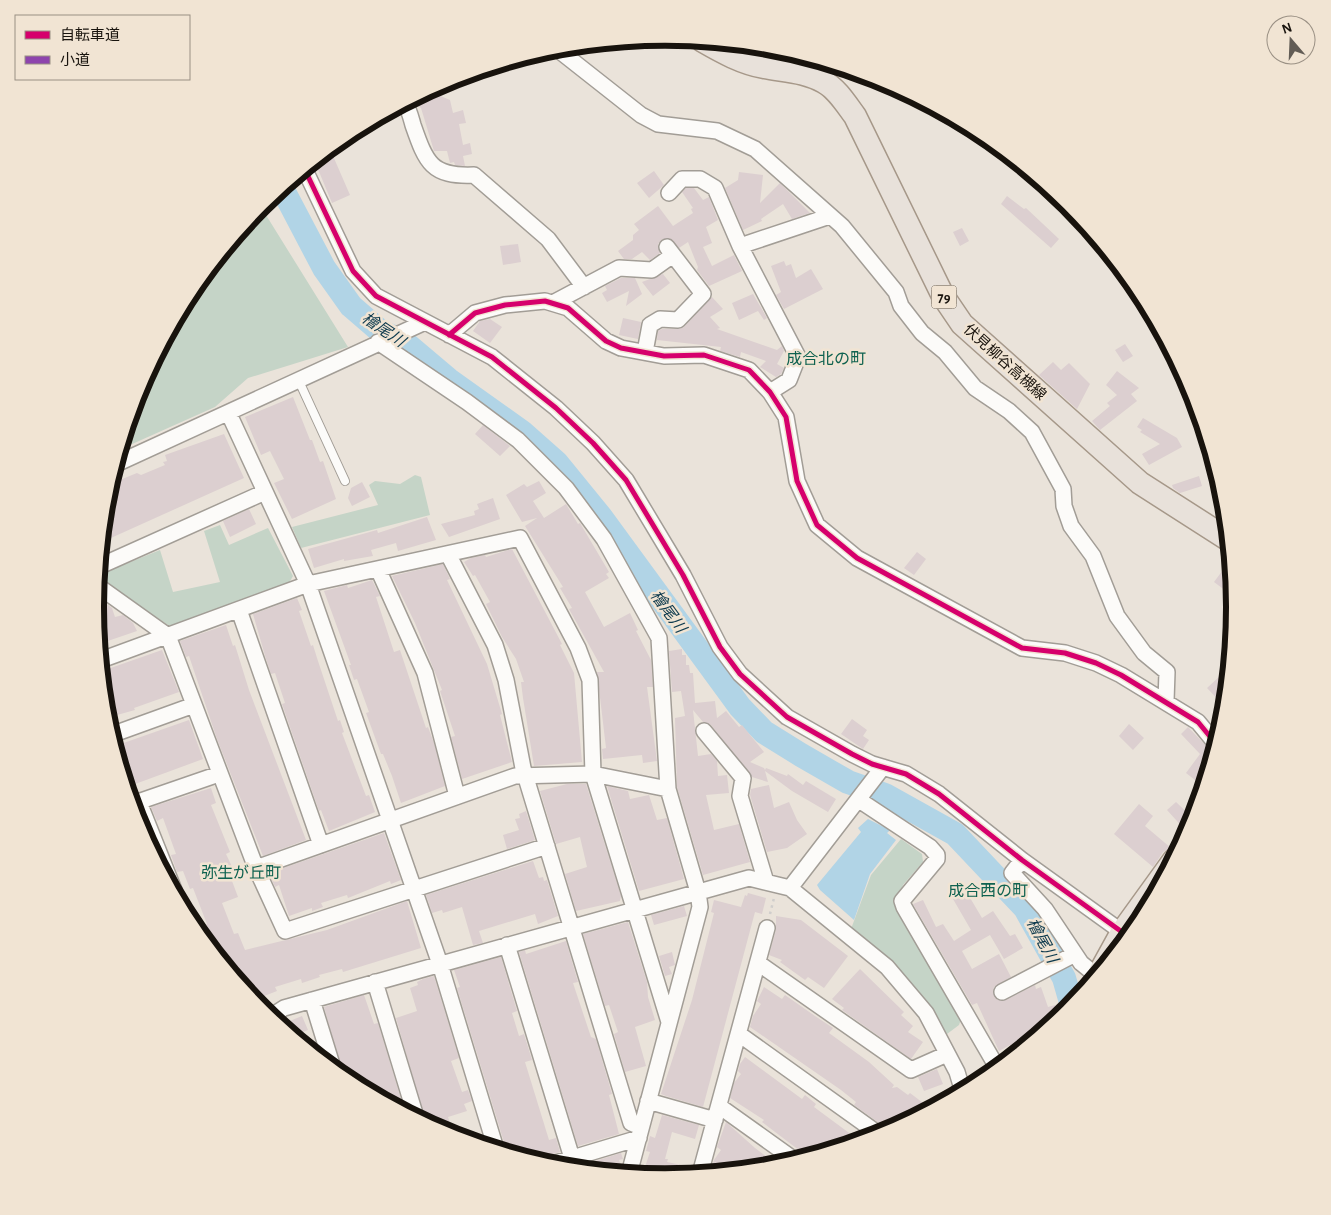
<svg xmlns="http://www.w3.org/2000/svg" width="1331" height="1215" viewBox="0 0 1331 1215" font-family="'Alegreya Sans','Noto Sans JP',sans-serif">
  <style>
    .green { fill: #c5d4c7 }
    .water { fill: #b1d4e6 }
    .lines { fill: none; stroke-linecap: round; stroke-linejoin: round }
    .river { stroke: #b1d4e6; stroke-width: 24 }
    .building { fill: #dccfd0 }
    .service-casing { stroke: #a29d96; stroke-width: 10 }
    .minor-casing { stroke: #a29d96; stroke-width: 18 }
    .primary-casing { stroke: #a69889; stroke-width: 25 }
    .path { stroke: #d0cecc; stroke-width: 2.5; stroke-dasharray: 2.5 4; stroke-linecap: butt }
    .service { stroke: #fcfbf9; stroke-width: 8 }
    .minor { stroke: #fcfbf9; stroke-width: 15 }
    .primary { stroke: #e8e1da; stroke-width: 22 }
    .quiet { stroke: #8e44ad; stroke-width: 4; stroke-dasharray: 8 4; stroke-linecap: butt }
    .cycleway-casing { stroke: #f1e4d3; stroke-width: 8 }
    .cycleway { stroke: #d6006c; stroke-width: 5 }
    .labels { text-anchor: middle; stroke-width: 5; stroke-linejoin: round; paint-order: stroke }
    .shield { fill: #f1e4d3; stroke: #595248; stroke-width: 1 }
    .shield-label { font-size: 14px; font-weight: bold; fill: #18130d }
    .street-label { font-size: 15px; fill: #18130d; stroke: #f1e4d3 }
    .water-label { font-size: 16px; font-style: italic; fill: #0c394d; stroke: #f1e4d3 }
    .neighbourhood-label { font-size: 16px; fill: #0f6250; stroke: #f1e4d3 }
    .rim { fill: none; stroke: #18130d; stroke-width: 6 }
  </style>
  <rect width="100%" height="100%" fill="#eae3da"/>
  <!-- green -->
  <path class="green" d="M261 207 348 347 248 378 215 407 121 449 139 389 192 291Z
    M415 475 421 477 430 515 301 548 292 527 378 505 369 485 375 481 400 484Z
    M220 525 229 545 268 528 293 576 289 583 175 625H168L103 581V573L160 550 173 592 220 582 204 531Z
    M901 839 922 854 923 862 903 885 898 902 962 1016 959 1025 947 1034C917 985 895 965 851 929L871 875Z"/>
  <!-- water -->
  <path class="water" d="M868 819 890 830 887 833 896 840 870 874 854 920 820 890 817 885 861 832 858 828Z"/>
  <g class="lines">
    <!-- river -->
    <path class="river" d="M282 188 324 268 351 306 380 331 404 342 449 380 522 432 557 463 601 517 740 707 764 732 801 755 848 782 885 795 955 834 1025 908 1064 978 1072 1006"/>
  </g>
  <!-- building -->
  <path class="building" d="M422 94 438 97V95L450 100 453 113 463 110 466 123 459 124 463 145 470 143 472 154 463 156 465 166 455 165 454 162 450 163 447 151H434L421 108 416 105 418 97Z
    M330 149 350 195 332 203 315 162Z
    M654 171 664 185 649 198 637 183Z
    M739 172 763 175 760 203 780 183 810 213 792 219 783 204 761 219 762 221 743 230 725 188 738 180Z
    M686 188H694L703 200 709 197 718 220 706 227 712 243 703 247 712 266 734 255 742 271 709 286 697 270 698 267 688 242 679 248 671 239H662L658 244 660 253 650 260 642 252 632 259H624L618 251 633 240V235L639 230 634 224 658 206 673 226 693 213 691 209 693 208 682 192Z
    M1007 196 1024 209 1026 208 1059 239 1051 248 1001 204Z
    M962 228 969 241 960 246 953 232Z
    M518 244 521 262 503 265 500 246Z
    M784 261 786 266 791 264 796 278 811 269 823 289 784 309 776 295 781 292 771 266Z
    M663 274 670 283 653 296 642 282Z
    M621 278H635L642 294 626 306 629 291 607 302 602 293 607 290 605 286Z
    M753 294 767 318 764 320 758 311 739 320 732 303Z
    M712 297 723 309 710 317 720 328 717 329 777 350 782 346 784 351 777 364 784 368 781 374 776 377 760 367 766 361 741 352 740 357 720 351 721 347 657 340 658 331 662 329H678L684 327Z
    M623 318 641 322 638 339 619 335Z
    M490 319 502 327 490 343 473 331 480 321Z
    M1125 344 1133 356 1123 362 1115 350Z
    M1053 362 1061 370 1069 363 1090 384 1077 409 1039 375Z
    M1117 371 1139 388 1131 394 1137 401 1100 430 1092 421 1110 406 1107 403 1117 395 1106 385Z
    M293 397 310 440H312L320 462 323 461 336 499 292 519 274 483 284 479 270 451 261 455 245 417Z
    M1143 418 1177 438 1182 447 1149 465 1142 454 1160 444 1140 432 1142 430 1137 427Z
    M483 425 510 446 500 456 475 434Z
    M224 434 244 478 102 542 105 515 106 518 109 515 105 507 110 484 137 473 141 475 165 465 163 462 167 461 165 455Z
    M1199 476 1202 486 1180 493 1173 488 1172 485Z
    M539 481 546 493 533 501 544 518 566 504 578 524 580 523 609 572 606 574 609 578 585 592 604 627 630 613 638 630 636 631 651 660 653 687H647L657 761 643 763 642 755 603 759 602 749 606 748 597 672H604L569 609 572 608 560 588 563 587 525 526 537 518 522 522 506 495 524 484 527 487Z
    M362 482 370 497 352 506 348 498 351 488Z
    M493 498 500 519 449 537 441 524 475 515 474 511 479 509 477 504Z
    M249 509 256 524 230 537 223 521Z
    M427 517 436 540 398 551 396 543 371 550 373 556 344 561V559L314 568 308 549 377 530 378 533Z
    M512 549 562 644 560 645 574 673 582 762 534 766 523 698 521 682H524L516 659 502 637 486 604 490 602 475 575 473 576 464 562 471 558 485 555 486 557Z
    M917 552 926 559 914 575 904 568Z
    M1231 559 1233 582 1226 591 1214 582Z
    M443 564 450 579 447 580 487 664 502 714 500 715 512 762 462 779 451 737 455 736 440 691 442 690 415 623 392 576Z
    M372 580 380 596 376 597 394 652 400 650 426 728 428 727 434 743 445 786 401 803 392 776 383 754H381L366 713 369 712 357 679 354 680 349 665H351L324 591 347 585 348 588Z
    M297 598 302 610 299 611 311 646 313 645 317 658 338 721 340 720 344 732 342 733 366 796 369 795 375 812 329 831 321 810 319 811 282 704 285 703 275 673 271 674 266 659 253 614Z
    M108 605 112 608 115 617 123 615 133 623 137 631 99 644 96 608Z
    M226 625 233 646 235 645 249 690 306 840 263 856 217 739 189 656 186 657 180 641Z
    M682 649V655H686V665H689L690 673H693L695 703 715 701 717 718 726 711 739 727 742 725 764 752 750 762 764 768 765 770 766 768 787 776 788 774 803 785 806 781 836 799 828 812 792 791 765 771 768 782 752 777 711 725 703 722 693 710 698 756 711 754 717 761 718 776 727 775 729 793 706 795 714 830 739 824 750 862 703 875 677 787 675 718 685 716 681 691 672 692 669 651Z
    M162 650 179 692 134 708 135 710 106 718 102 671Z
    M1220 676 1228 684 1226 708 1207 688Z
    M852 719 867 730 863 736 869 740 863 749 841 734Z
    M189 720 203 759 127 787 115 746Z
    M1129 724 1144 738 1133 750 1119 736Z
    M1188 727 1214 754 1204 787 1186 773 1200 754 1181 734Z
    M567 784H586L621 896 620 901 576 911 565 874 587 867 580 837 556 844 540 791Z
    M769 785 774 808 789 802 797 820 807 834 787 848 767 852 750 795 751 789Z
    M607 786 628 791 630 799 649 795 657 820 667 818 684 879 639 891Z
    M211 788 216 803 211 805 230 852 226 854 234 871 229 873 238 897 222 903 234 934 238 933 245 950 327 930 407 901 421 948 343 972 342 969 319 975 320 977 302 983 301 979 275 987 277 991 254 1000 208 945 212 943 205 925 207 924 193 888 190 889 183 871 177 872 171 855 176 854 163 818 157 821 151 807Z
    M1176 802 1194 819 1186 831 1167 810Z
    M1139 804 1153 816 1145 826 1171 848 1163 852 1153 867 1114 834Z
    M526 811 535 840 507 849 503 835 519 830 515 819 520 818 519 814Z
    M384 833 401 880 391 884 390 881 348 898 347 895 321 903 323 907 312 911V908L289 916 279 885 275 887 269 873Z
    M533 861 539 878 543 877 544 881 547 880 558 916 538 924 535 914 479 931 483 943 473 945 462 907 443 913 442 910 432 913 426 895Z
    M966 891 982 918 993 911 1010 936 1015 934 1023 948 1004 959 990 935 962 951 972 969 999 954 1011 977 994 987 993 992 997 1000H1006L1035 985 1036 989 1041 987 1048 1007 1055 1005 1060 1017 1013 1056 1010 1045 999 1051 977 1003 972 1005 913 904 923 900 936 927 943 924 954 941 971 930 953 899Z
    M748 893 766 898 762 914 755 912 703 1107 666 1096 661 1094 692 1000 714 913 711 912 714 900 741 907 745 895 747 896Z
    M684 906 687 916 654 925 651 915Z
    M776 916 801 920 848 956 824 988 808 977 805 980 780 962 782 960 769 955 776 930Z
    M628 922 647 982 648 997 655 1020 635 1027 646 1066 625 1072 614 1034 618 1032 609 1005 605 1006 583 934Z
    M566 941 578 982 573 983 591 1037 596 1039 612 1094 609 1095 619 1134 578 1146 519 952 525 950 526 954Z
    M672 952 675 965 669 967 672 974 665 976 659 956Z
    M501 957 517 1011 512 1013 519 1036 524 1034 532 1060 525 1062 549 1140 556 1138 560 1152 546 1156 539 1162 507 1152 457 988 460 987 454 970Z
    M860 969 904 1012 901 1015 913 1026 908 1032 923 1042 911 1059 842 1010 844 1008 832 999Z
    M434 976 459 1058 451 1061 462 1092 468 1090 472 1101 464 1104 467 1111 448 1117 454 1136 426 1123 396 1018 417 1011 410 988 418 985 417 982 423 979Z
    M764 987 782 999 785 995 815 1016 833 1028 829 1033 869 1062 894 1085 892 1088 897 1087 908 1095 910 1093 931 1109 891 1130 886 1128 854 1105 856 1102 841 1090 750 1027 753 1016 761 1004 757 1001Z
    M364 995 374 1024 378 1023 404 1109 344 1078 324 1007Z
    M302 1016 308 1030 293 1036 280 1025Z
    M745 1057 802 1099 805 1095 816 1104 814 1107 860 1141 808 1157 762 1122 764 1120 730 1098 734 1083 741 1074 738 1071 740 1064Z
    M937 1069 943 1084 924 1091 918 1077Z
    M662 1115 699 1125 695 1139 672 1132 665 1159H668L667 1162 686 1166 684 1176 667 1177 644 1170 650 1152 646 1151 650 1136 655 1138Z
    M726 1122 755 1148 779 1166 710 1173 714 1160 721 1150 717 1147Z
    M621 1153 623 1159 619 1160 621 1165 615 1167 617 1173 577 1169 576 1167Z"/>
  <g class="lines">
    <defs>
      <path id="service" d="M298 379 345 481"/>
      <path id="minor" d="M556 48 641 115 658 124 717 131 755 149 842 226 896 292 901 306 922 333 945 352 975 388 1009 411 1032 432 1063 489 1064 506 1071 526 1093 556 1117 616 1144 653 1167 672 1166 701
        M405 104C409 109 411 118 413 125 426 162 431 177 474 175L548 239 584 287
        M305 170 353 271 376 296 492 357 556 408 593 443 626 480 683 575 720 647 740 674 787 717 852 754 872 764 906 774 939 794 1022 860 1122 932
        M669 193 682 179H700L715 188 740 246 798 357 789 380 770 392
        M740 246 830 216
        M553 303 619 268 652 270 673 255
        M449 335 475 313 505 305 545 301 568 308 606 341 621 348 664 356 704 355 749 370 770 392 786 417 797 481 817 525 857 558 1022 648 1065 653 1096 663 1121 675 1198 722 1217 745
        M378 342 467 402 518 440 566 488 604 539 659 638 668 789
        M645 352 650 325 660 319 678 320 703 294 667 247
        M229 414 308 584 440 964 496 1149
        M116 464 425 322
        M448 554 495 645 506 680 523 768 631 1123 641 1127
        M100 566 265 492
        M378 569 425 673 457 796
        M98 586 168 636 256 868 285 931 547 846
        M239 610 321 845
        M101 660 308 584 520 538 578 648 590 680 593 774 669 1022
        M704 731 743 778 740 796 766 882
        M111 735 194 705
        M859 800 930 847 937 855V859L902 901 904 907 998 1069
        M139 802 174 890
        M132 804 219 774
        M1022 860 1012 873 1045 909 1081 963 1097 976
        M256 868 515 776 593 774 668 789 698 892 700 907 629 1174
        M790 888 883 767
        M507 945 572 1158
        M758 963 911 1070 947 1054
        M375 982 416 1117
        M1002 992 1075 954
        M312 1000 333 1068
        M270 1017 284 1008 749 878 790 888 887 967 926 1013 957 1072 963 1092
        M739 1034 880 1135
        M648 1101 715 1120
        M719 1106 796 1161
        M549 1165 639 1138
        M700 1174 767 928"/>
      <path id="primary" d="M703 41C722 52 742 63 764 67 784 71 805 71 824 82 837 89 846 104 855 116L943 296 962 324 1140 483 1229 540
        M1100 972 1122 932 1174 860"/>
    </defs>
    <!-- service casing -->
    <use href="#service" class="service-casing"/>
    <!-- minor casing -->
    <use href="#minor" class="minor-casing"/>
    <!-- primary casing -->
    <use href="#primary" class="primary-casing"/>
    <!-- path -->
    <path class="path" d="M770 914 774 898"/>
    <!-- service -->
    <use href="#service" class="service"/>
    <!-- minor -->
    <use href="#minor" class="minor"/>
    <!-- primary -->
    <use href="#primary" class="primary"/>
    <!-- quiet -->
    <path class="quiet" d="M1150 894 1157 892"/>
    <defs>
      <path id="cycleway" d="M305 170 353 271 376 296 492 357 556 408 593 443 626 480 683 575 720 647 740 674 787 717 852 754 872 764 906 774 939 794 1022 860 1122 932
        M449 335 475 313 505 305 545 301 568 308 606 341 621 348 664 356 704 355 749 370 770 392 786 417 797 481 817 525 857 558 1022 648 1065 653 1096 663 1121 675 1198 722 1217 745"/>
    </defs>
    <!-- cycleway casing -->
    <use href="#cycleway" class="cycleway-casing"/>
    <!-- cycleway -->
    <use href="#cycleway" class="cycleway"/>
  </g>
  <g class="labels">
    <!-- shield labels -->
    <rect class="shield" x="931.5" y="285.5" width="25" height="23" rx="4"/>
    <g class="shield-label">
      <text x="944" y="302">79</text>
    </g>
    <!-- street labels -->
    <g class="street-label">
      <text transform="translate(1005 362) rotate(42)" y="5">伏見柳谷高槻線</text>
    </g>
    <!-- water labels -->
    <g class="water-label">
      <text transform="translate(384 329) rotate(34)" y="6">檜尾川</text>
      <text transform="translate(669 611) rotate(54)" y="6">檜尾川</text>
      <text transform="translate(1043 940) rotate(62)" y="6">檜尾川</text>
    </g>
    <!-- neighbourhood labels -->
    <g class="neighbourhood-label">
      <text x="826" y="364">成合北の町</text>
      <text x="241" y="878">弥生が丘町</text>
      <text x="988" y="896">成合西の町</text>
    </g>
  </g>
  <!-- crop -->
  <path d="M0 0H1331V1215H0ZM104 607a561 561 0 1 1 1122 0a561 561 0 1 1-1122 0Z" fill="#f1e4d3" fill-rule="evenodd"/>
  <path class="rim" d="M104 607a561 561 0 1 1 1122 0a561 561 0 1 1-1122 0Z"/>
  <!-- legend -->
  <rect x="15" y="15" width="175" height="65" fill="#f1e4d3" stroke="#9a9084"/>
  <rect x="25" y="31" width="25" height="8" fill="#d6006c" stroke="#9a9084"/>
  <text x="60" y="40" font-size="15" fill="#18130d">自転車道</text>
  <rect x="25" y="56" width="25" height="8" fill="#8e44ad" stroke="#9a9084"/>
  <text x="60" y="65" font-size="15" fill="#18130d">小道</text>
  <!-- north arrow -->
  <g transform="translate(1291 40) rotate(341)"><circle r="24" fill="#f1e4d3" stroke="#9a9084"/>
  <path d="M0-4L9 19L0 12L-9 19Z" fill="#625c55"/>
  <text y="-8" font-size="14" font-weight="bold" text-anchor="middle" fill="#18130d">N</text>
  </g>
</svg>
